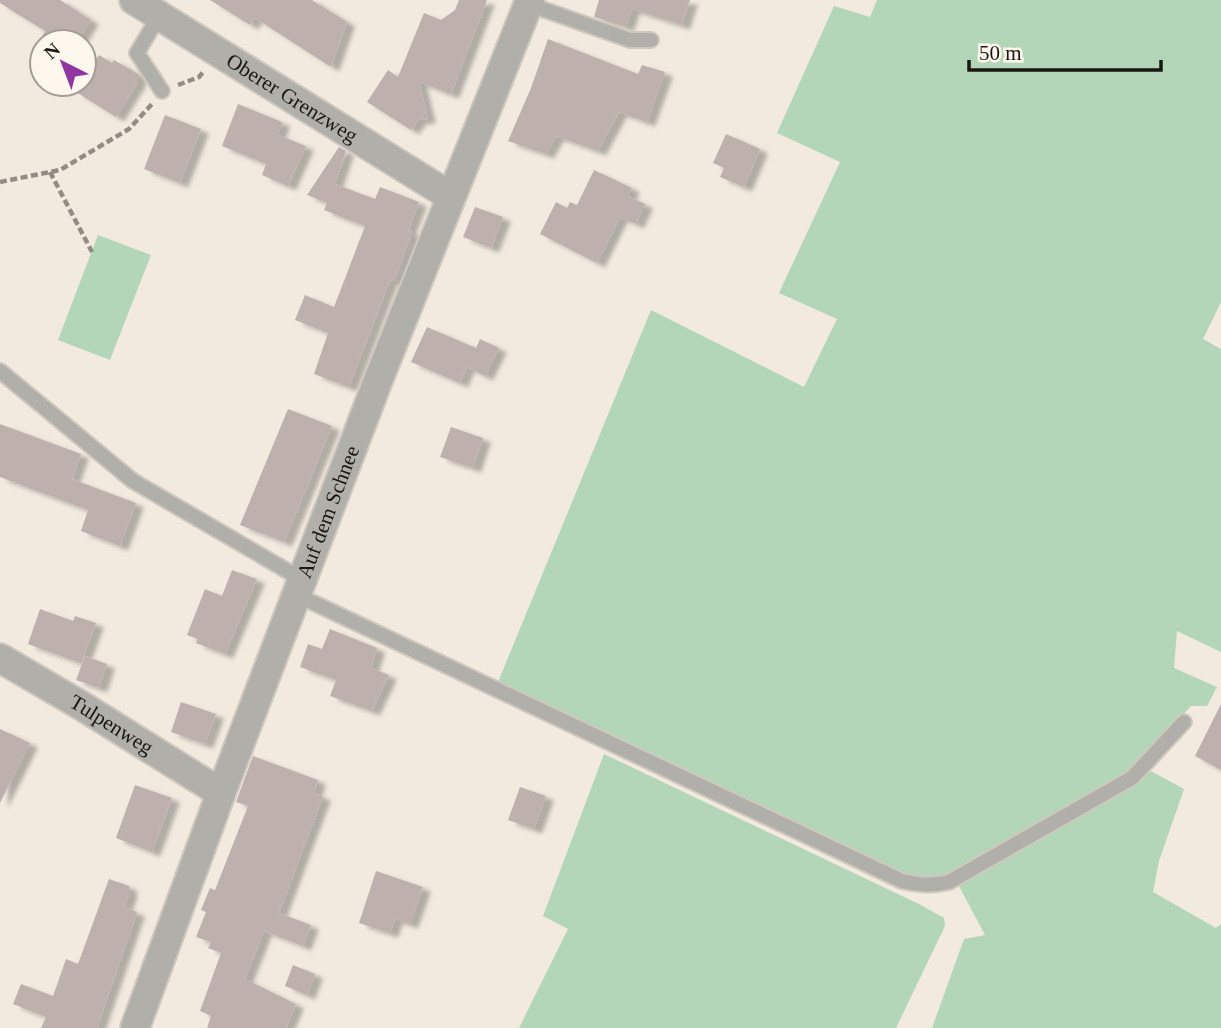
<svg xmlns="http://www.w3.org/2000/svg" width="1221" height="1028" viewBox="0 0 1221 1028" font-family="'Times New Roman',serif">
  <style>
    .green { fill: #b3d6b8 }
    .building { fill: #beb0ac; filter: url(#shadow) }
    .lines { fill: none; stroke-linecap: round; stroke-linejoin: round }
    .lane-casing { stroke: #cfc8be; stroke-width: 18 }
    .street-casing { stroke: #cfc8be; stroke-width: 32 }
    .path { stroke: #928c85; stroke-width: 4.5; stroke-dasharray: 7 3.5; stroke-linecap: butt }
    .lane { stroke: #b0afaa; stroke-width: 14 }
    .street { stroke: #b0afaa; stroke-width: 28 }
    .labels { text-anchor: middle; stroke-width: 6; stroke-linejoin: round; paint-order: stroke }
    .street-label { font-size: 21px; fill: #1a1713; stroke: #fef7ee }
  </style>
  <defs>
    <filter id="shadow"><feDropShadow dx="8" dy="4.5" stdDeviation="2" flood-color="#0004"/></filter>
  </defs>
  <rect width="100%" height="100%" fill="#f2eadf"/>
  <!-- green -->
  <path class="green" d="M877 0H1221V302L1203 339 1221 349V652L1177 631 1174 668 1217 687 1207 706H1191L1138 764 1184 789 1159 861 1153 892 1216 928 1221 924V1028H932L964 939 985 935 952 873 915 883 498 682 651 310 804 387 837 319 779 293 840 162 777 133 834 6 870 17Z
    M98 235 151 255 110 360 58 340Z
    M604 754 921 905 944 918 945 926 896 1028H519L568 929 543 916Z"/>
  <!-- building -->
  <path class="building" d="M0 0H60L91 20 77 42H39L45 31 0 3Z
    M210 0H312L347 22 331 67 255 18 250 25Z
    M459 0H487L451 94 419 82 428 119 418 120 411 130 367 102 388 70 398 77 424 13 441 20 455 10Z
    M599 0H690L682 25 632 9 626 27 594 17Z
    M548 39 638 74 642 65 665 72 647 122 619 112 598 151 556 136 546 154 508 141 531 88Z
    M99 55 112 63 114 60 138 74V82L116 117 76 92 81 84H84V78Z
    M238 104 282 122 278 135 306 146 288 186 262 175 266 164 222 146Z
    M165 115 201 129 180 183 144 169Z
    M726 134 760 149 744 187 720 177 724 168 713 163Z
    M339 147 346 151 335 184 375 199 380 187 419 202 408 231 412 232 394 281 390 280 349 387 314 374 328 333 295 320 305 295 334 307 365 226 324 210 327 203 307 195Z
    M594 170 632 188 628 196 645 204 636 224 620 217 597 263 540 234 556 202 567 208 570 202 577 205Z
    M475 207 503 217 491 248 463 237Z
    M427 327 476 348 480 339 499 348 485 376 467 367 460 383 411 362Z
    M288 409 332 426 284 542 240 525Z
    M0 424 81 454 72 479 136 503 120 546 81 531 88 510 0 477Z
    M451 427 483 438 473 468 440 457Z
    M232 570 257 579 225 654 196 643 198 639 187 635 205 589 222 596Z
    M40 609 73 621 75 616 96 623 81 663 28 644Z
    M330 629 377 648 371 668 389 675 372 711 330 696 336 680 300 667 308 644 322 649Z
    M85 656 107 664 99 688 76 680Z
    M181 702 216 714 205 744 171 732Z
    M1221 704V770L1195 756Z
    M0 729 30 743 0 803Z
    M253 756 318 780 314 793 323 796 279 913 311 925 303 946 264 931 245 979 296 1004 286 1028H207L211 1016 200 1011 221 953 208 948 211 942 196 937 206 912 201 910 210 888 215 890 248 806 236 802Z
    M135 785 172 798 152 852 116 838Z
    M520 787 546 796 534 829 508 820Z
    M376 871 423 887 410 924 395 919 390 933 359 923Z
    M109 879 129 886V895L124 907 137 912 97 1028H41L46 1017 13 1004 21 984 53 996 66 959 78 964Z
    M293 965 315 974 307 995 285 986Z"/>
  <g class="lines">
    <defs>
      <path id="lane" d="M528 4 630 40H651
        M159 16 137 53 162 91
        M0 371 133 481 303 580
        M297 595 902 881C919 885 931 886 949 882L1132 778 1184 722"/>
      <g id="street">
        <path id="s1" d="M134 0 450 196"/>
        <path id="s2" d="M0 658 82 706 221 793"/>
        <path id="s3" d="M135 1028 221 793 379 378 530 0"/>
      </g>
    </defs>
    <!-- lane casing -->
    <use href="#lane" class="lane-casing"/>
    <!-- street casing -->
    <use href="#street" class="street-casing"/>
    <!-- path -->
    <path class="path" d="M178 85 199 77 203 72
      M50 172 92 252
      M0 182 60 170 129 129 152 104"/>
    <!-- lane -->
    <use href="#lane" class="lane"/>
    <!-- street -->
    <use href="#street" class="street"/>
  </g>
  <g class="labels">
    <!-- street labels -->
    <g class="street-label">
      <text dy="7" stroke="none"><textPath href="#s1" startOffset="186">Oberer Grenzweg</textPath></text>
      <text dy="7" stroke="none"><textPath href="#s3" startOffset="551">Auf dem Schnee</textPath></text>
      <text dy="7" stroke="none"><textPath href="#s2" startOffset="130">Tulpenweg</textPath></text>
    </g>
  </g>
  <!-- north arrow -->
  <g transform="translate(63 63) rotate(318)"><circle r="33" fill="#fef7ee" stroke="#a39d96" stroke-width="2"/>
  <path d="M0-5L12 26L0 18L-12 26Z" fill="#9036a1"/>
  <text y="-10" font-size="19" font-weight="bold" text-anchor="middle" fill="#1a1713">N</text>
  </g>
  <!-- scale -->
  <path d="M969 60v10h192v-10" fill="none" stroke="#1a1713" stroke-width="3.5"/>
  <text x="979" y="60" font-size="21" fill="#1a1713" stroke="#fef7ee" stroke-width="5" paint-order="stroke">50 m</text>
</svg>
